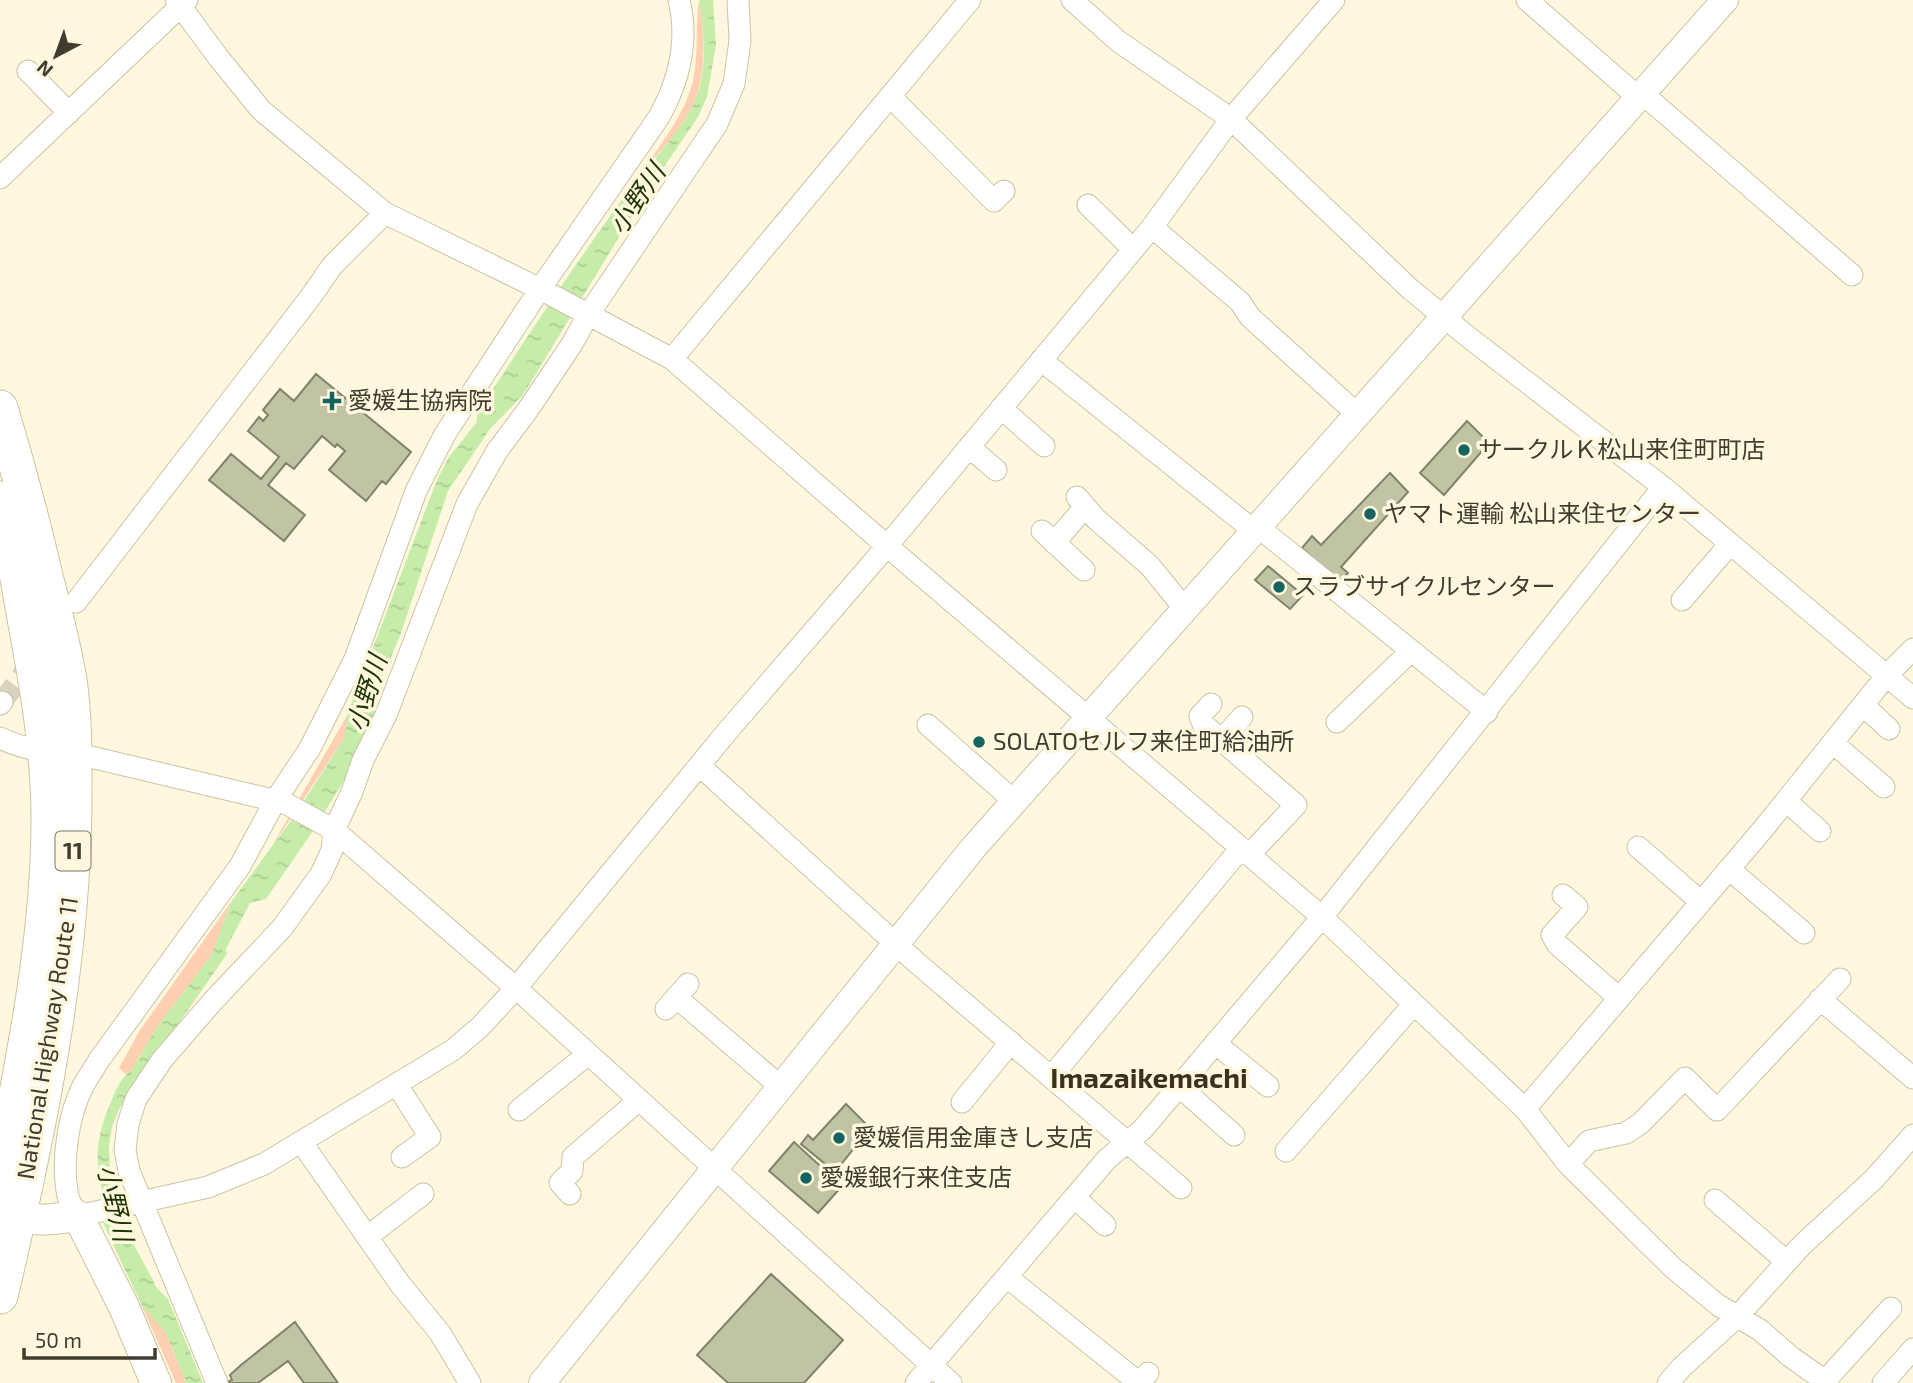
<svg xmlns="http://www.w3.org/2000/svg" width="1913" height="1383" viewBox="0 0 1913 1383" font-family="'Exo 2','Noto Sans JP',sans-serif">
  <style>
    .green { fill: #fecfb0 }
    .water { fill: url(#water-ripples) }
    .building { fill: #c0c4a5; stroke: #808467; stroke-width: 2 }
    .lines { fill: none; stroke-linecap: round; stroke-linejoin: round }
    .minor-tunnel { stroke: #d9d2bc; stroke-width: 21; stroke-dasharray: 21 10; stroke-linecap: butt }
    .minor-casing { stroke: #cbc3a4; stroke-width: 23 }
    .tertiary-casing { stroke: #cbc3a4; stroke-width: 28 }
    .secondary-casing { stroke: #cbc3a4; stroke-width: 32 }
    .trunk-casing { stroke: #cbc3a4; stroke-width: 37 }
    .minor { stroke: #fff; stroke-width: 21 }
    .tertiary { stroke: #fff; stroke-width: 26 }
    .secondary { stroke: #fff; stroke-width: 30 }
    .trunk { stroke: #fff; stroke-width: 35 }
    .poi-dot { fill: #16645f; stroke: #fff8df; stroke-width: 2.5 }
    .labels { text-anchor: middle; stroke-width: 7; stroke-linejoin: round; paint-order: stroke }
    .shield { fill: #fff8df; stroke: #797464; stroke-width: 2 }
    .shield-label { font-size: 23px; font-weight: bold; fill: #403c30 }
    .poi-label { font-size: 24px; fill: #403c30; stroke: #fff8df; text-anchor: start }
    .street-label { font-size: 24px; fill: #403c30; stroke: #fff8df }
    .water-label { font-size: 26px; font-style: italic; fill: #1d3404; stroke: #fff8df }
    .quarter-label { font-size: 28px; font-weight: bold; fill: #3a3319; stroke: #fff8df }
  </style>
  <defs>
    <pattern id="water-ripples" width="26" height="14" patternUnits="userSpaceOnUse" patternTransform="scale(1.75)"><rect width="26" height="14" fill="#c6eca9"/><path d="M2 4q2-2 4 0t4 0M15 11q2-2 4 0t4 0" fill="none" stroke="#abcb92"/></pattern>
  </defs>
  <rect width="100%" height="100%" fill="#fff8df"/>
  <!-- green -->
  <path class="green" d="M699 0C705 38 708 82 687 116 675 137 655 156 640 175 659 146 685 115 693 81 699 54 695 25 699 0Z
    M348 714 345 737 269 851Z
    M231 902 211 956 157 1027 131 1071 126 1074 119 1068 140 1030Z
    M141 1304 166 1333 186 1383H176Z"/>
  <!-- water -->
  <path class="water" d="M699 0H713L716 45 707 97 698 117 644 196 523 395 490 429 448 491 401 633 379 686 375 706 380 709 351 769 313 831 266 899 250 903 226 949 227 954 119 1109 112 1127 109 1146 110 1176 123 1224 157 1288 168 1299 203 1383H186L166 1333 141 1304 103 1223 110 1219C95 1168 91 1147 113 1097 117 1088 122 1076 131 1071L157 1027 211 956 231 902 293 818 345 737 348 713 437 480 449 457 476 423 478 412C526 338 574 266 625 195 646 166 682 132 695 100 708 70 704 32 699 0Z"/>
  <!-- building -->
  <path class="building" d="M316 374 411 452 386 484 382 481 366 501 329 470 345 451 337 444 335 447 322 436 294 469 286 463 268 485 305 515 284 541 209 480 231 454 261 479 279 457 248 431 259 417 263 421 268 415 263 410 280 389 294 401Z
    M1467 421 1489 443 1444 495 1420 473Z
    M1390 473 1408 492 1341 567 1348 573 1340 582 1302 548 1312 536 1321 545Z
    M1268 566 1303 595 1290 609 1255 580Z
    M846 1104 870 1128 835 1172 801 1144 808 1135 813 1140Z
    M794 1142 842 1186 818 1213 769 1171Z
    M771 1274 843 1340 804 1383H728L697 1355Z
    M295 1322 338 1383H304L288 1361 258 1383H224L232 1380 230 1375 241 1365Z"/>
  <g class="lines">
    <!-- minor-tunnel -->
    <path class="minor-tunnel" d="M2 702 36 657"/>
    <defs>
      <path id="minor" d="M176 0 218 57 261 110 385 213 546 292 672 359 887 546 1322 917 1525 1109 1568 1164 1672 1267 1718 1305 1760 1330 1791 1357 1828 1383
        M679 0C689 41 679 81 659 117L540 289 445 434 416 491 355 659 310 748 275 801 240 866 99 1060C94 1069 87 1078 82 1088 68 1117 62 1160 67 1191 68 1201 73 1208 78 1216L208 1187 264 1164 453 1050 480 1027 516 988 726 733 887 546 1152 227 1231 119 1334 0
        M1072 0 1118 41 1231 119 1409 288 1467 336 1663 487 1913 698
        M1527 0 1639 98
        M28 71 69 113
        M1643 94 1852 275
        M890 96 994 201 1004 191
        M0 178 187 0
        M1088 205 1133 249
        M1152 227 1240 302 1250 317 1357 414
        M672 359 970 0
        M1041 360 1253 530
        M1001 408 1044 446
        M969 447 996 470
        M1077 497 1096 519 1150 566 1184 608
        M1257 526 1487 712
        M1042 531 1084 570
        M1054 543 1085 507
        M1682 600 1730 544
        M76 602 312 295 332 266 385 213
        M0 704 2 702
        M1211 704 1200 716 1203 724 1296 805 1249 855
        M1863 705 1889 729
        M1337 722 1411 651
        M928 725 1014 801
        M0 738C25 750 47 752 74 753L285 803 334 830 516 988 951 1383
        M1222 740 1242 717
        M1833 743 1884 787
        M700 766 917 963 1181 1188
        M1786 801 1820 831
        M1638 847 1701 902
        M1729 869 1804 933
        M1563 895 1577 907 1552 935 1557 944 1619 998
        M676 997 781 1087
        M1820 999 1913 1078
        M666 1009 688 984
        M1215 1043 1268 1086
        M1052 1076 1241 848
        M397 1085 430 1137 402 1157
        M1179 1086 1234 1135
        M962 1102 1011 1042
        M1525 1109 1764 828 1887 675 1913 649
        M519 1110 588 1054
        M302 1143 400 1284 440 1333 470 1383
        M1286 1151 1413 1005
        M1568 1164 1589 1141 1626 1133 1641 1123 1685 1078 1717 1110 1840 979
        M570 1194 560 1183 572 1171 573 1157 639 1100
        M1075 1198 1105 1225
        M1715 1200 1787 1262
        M367 1237 423 1194
        M1007 1277 1139 1383 1148 1373
        M1825 1381 1891 1308
        M217 1383 129 1171 125 1150 128 1124 136 1099 162 1060 213 1001 282 928 321 874 332 850 334 830 352 792 363 760 386 715 467 504 497 451 527 411 572 344 588 315 717 124 734 84 740 41 738 0
        M916 1383 1107 1159 1143 1129 1322 917 1663 487
        M1668 1383 1682 1367 1737 1317 1802 1245 1874 1179 1913 1135
        M1883 1383 1913 1349"/>
      <path id="tertiary" d="M542 1383 974 847 1725 0"/>
      <path id="secondary" d="M0 1206C31 1225 43 1220 78 1216L124 1307 156 1383"/>
      <path id="trunk" d="M0 408C17 464 32 520 45 576 54 610 63 645 69 680 75 721 74 764 74 806 72 972 38 1135 0 1296
        M0 499C11 540 19 582 26 624 38 688 49 754 49 819 49 941 23 1062 0 1182"/>
    </defs>
    <!-- minor casing -->
    <use href="#minor" class="minor-casing"/>
    <!-- tertiary casing -->
    <use href="#tertiary" class="tertiary-casing"/>
    <!-- secondary casing -->
    <use href="#secondary" class="secondary-casing"/>
    <!-- trunk casing -->
    <use href="#trunk" class="trunk-casing"/>
    <!-- minor -->
    <use href="#minor" class="minor"/>
    <!-- tertiary -->
    <use href="#tertiary" class="tertiary"/>
    <!-- secondary -->
    <use href="#secondary" class="secondary"/>
    <!-- trunk -->
    <use href="#trunk" class="trunk"/>
  </g>
  <!-- markers -->
  <g class="poi-dot">
    <path d="M328.5 390.5h7v7h7v7h-7v7h-7v-7h-7v-7h7z"/>
    <circle cx="1464" cy="450" r="7"/>
    <circle cx="1370" cy="514" r="7"/>
    <circle cx="1279" cy="587" r="7"/>
    <circle cx="979" cy="742" r="7"/>
    <circle cx="839" cy="1138" r="7"/>
    <circle cx="806" cy="1178" r="7"/>
  </g>
  <g class="labels">
    <!-- shield labels -->
    <rect class="shield" x="55.5" y="831.5" width="35" height="39" rx="5"/>
    <g class="shield-label">
      <text x="73" y="859">11</text>
    </g>
    <!-- poi labels -->
    <g class="poi-label">
      <text x="348" y="409">愛媛生協病院</text>
      <text x="1478" y="458">サークルＫ松山来住町町店</text>
      <text x="1384" y="522">ヤマト運輸 松山来住センター</text>
      <text x="1293" y="595">スラブサイクルセンター</text>
      <text x="993" y="750">SOLATOセルフ来住町給油所</text>
      <text x="853" y="1146">愛媛信用金庫きし支店</text>
      <text x="820" y="1186">愛媛銀行来住支店</text>
    </g>
    <!-- street labels -->
    <g class="street-label">
      <text transform="translate(48 1038) rotate(-81)" y="8">National Highway Route 11</text>
    </g>
    <!-- water labels -->
    <g class="water-label">
      <text transform="translate(637 199) rotate(-56)" y="9">小野川</text>
      <text transform="translate(367 693) rotate(-73)" y="9">小野川</text>
      <text transform="translate(115 1203) rotate(77)" y="9">小野川</text>
    </g>
    <!-- quarter labels -->
    <g class="quarter-label">
      <text x="1149" y="1088">Imazaikemachi</text>
    </g>
  </g>
  <!-- north arrow -->
  <g transform="translate(56 56) rotate(221)" stroke="#fff8df" stroke-width="5" paint-order="stroke">
  <path d="M0-5L12 26L0 18L-12 26Z" fill="#403c30"/>
  <text y="-10" font-size="19" font-weight="bold" text-anchor="middle" fill="#403c30">N</text>
  </g>
  <!-- scale -->
  <path d="M24 1348v10h131v-10" fill="none" stroke="#403c30" stroke-width="3.5"/>
  <text x="35" y="1348" font-size="21" fill="#403c30" stroke="#fff8df" stroke-width="5" paint-order="stroke">50 m</text>
</svg>
